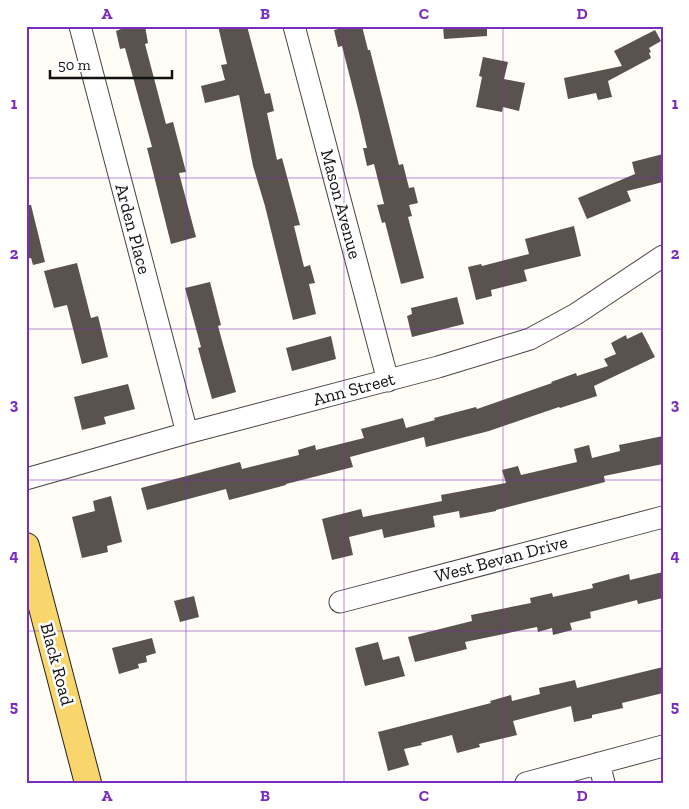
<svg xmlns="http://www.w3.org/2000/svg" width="689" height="809" viewBox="0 0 689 809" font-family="'Zilla Slab',serif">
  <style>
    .building { fill: #5a524d }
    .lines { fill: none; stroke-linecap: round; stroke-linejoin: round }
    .minor-casing { stroke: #444; stroke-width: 23 }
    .major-casing { stroke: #222; stroke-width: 28 }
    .minor { stroke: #fff; stroke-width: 21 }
    .major { stroke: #f9d66b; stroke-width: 26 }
    .grid { fill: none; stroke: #7b2cbf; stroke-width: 1; stroke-opacity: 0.55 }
    .labels { text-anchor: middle; stroke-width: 5; stroke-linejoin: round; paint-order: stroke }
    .street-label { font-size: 18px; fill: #111; stroke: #fff }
    .neatline { fill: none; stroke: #7b2cbf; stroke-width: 2 }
    .grid-label { font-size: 16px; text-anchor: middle; font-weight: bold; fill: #7b2cbf }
  </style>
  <rect width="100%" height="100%" fill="#fffdf5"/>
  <!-- building -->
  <path class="building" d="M120 26H145L148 43 145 44 166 124 173 122 186 172 179 173 196 237 171 244 147 148 152 147 125 48 120 49 116 31 121 29Z
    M218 26H247L265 94 270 93 274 111 267 113 277 160 282 158 300 225 294 226 304 267 310 265 315 283 309 284 316 314 293 320 265 206 253 166 239 95 205 103 201 86 225 80 221 65 227 64Z
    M338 26H362L368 50H370L399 165 403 164 409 188 414 187 418 203 409 205 412 216 408 217 424 278 401 284 385 222 382 223 377 205 384 204 374 164 367 166 363 148H367L359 113 342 46 338 47 334 30 338 29Z
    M443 26H487V36L444 39Z
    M655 30 661 41 649 48 651 52 649 53 651 58 608 81 612 97 598 100 596 93 568 99 564 78 622 66 614 51Z
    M483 57 508 62 504 79 525 83 519 111 503 107 502 112 476 107 482 77 479 76Z
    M663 154V182L627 191 631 201 587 219 578 198 635 174 632 162Z
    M26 205H31L45 262 33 265 31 258 26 259Z
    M574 226 581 256 524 270 527 281 491 290 492 296 476 300 468 267 481 264 482 266 529 254 525 239Z
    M77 263 91 318 98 316 108 357 82 364 67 305 54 308 44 271Z
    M210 282 221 325 218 326 236 392 212 399 198 348 201 347 185 288Z
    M457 297 464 324 412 337 407 316 412 314 411 308Z
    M642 332 655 357 594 386 597 396 560 408 559 407 489 431 426 447 424 437 350 457 353 467 286 484V485L229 500 226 489 147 510 141 488 240 462 242 469 299 455 298 450 315 445 316 450 364 438 361 429 403 418 406 428 435 420 434 418 476 407 477 409 552 383 551 382 576 373 577 376 608 366 604 359 616 354 611 343 626 335 627 339Z
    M331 336 336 359 292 371 286 348Z
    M128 384 135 409 104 417 106 424 82 430 74 397Z
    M663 436V464L604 476 605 482 496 510V511L460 518 459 511 433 516 435 527 384 538 382 529 349 537 353 555 332 560 322 519 361 509 363 517 442 501 441 495 506 483 502 470 518 466 521 475 577 462 574 449 589 445 592 458 620 451 619 445Z
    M111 496 122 542 107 546 108 552 82 558 72 517 95 511 93 501Z
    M663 572V598L638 604 637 600 590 612 591 618 570 623 572 630 553 635 552 628 538 632 537 627 465 642 467 649 415 662 408 637 472 621 471 615 531 603 530 598 552 593 553 597 593 588 592 584 629 574 630 580Z
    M194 596 199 617 180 622 174 601Z
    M152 638 156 653 146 656 147 662 138 664 139 668 119 674 112 648Z
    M378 642 383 660 399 656 405 676 365 686 355 648Z
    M663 667V693L622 703 623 708 592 715V718L574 722 571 706 513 721 517 735 479 744 480 747 457 753 452 735 421 743 422 745 404 749 409 765 388 771 378 732 491 703 490 701 511 695 512 701 540 694 539 688 575 680 577 688Z"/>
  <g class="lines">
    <defs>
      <path id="minor" d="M80 26 187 433
        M294 26 388 381
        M26 479 187 433 438 367 530 339 576 314 663 256
        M340 602 663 517
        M599 763 604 783
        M526 783 663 746"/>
      <path id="major" d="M26 546 88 783"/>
    </defs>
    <!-- minor casing -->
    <use href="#minor" class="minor-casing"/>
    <!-- major casing -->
    <use href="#major" class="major-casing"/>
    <!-- minor -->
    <use href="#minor" class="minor"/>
    <!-- major -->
    <use href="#major" class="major"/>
  </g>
  <!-- grid -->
  <path class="grid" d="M186 26V783M344 26V783M503 26V783M26 178H663M26 329H663M26 480H663M26 631H663"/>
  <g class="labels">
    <!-- street labels -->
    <g class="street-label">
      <text transform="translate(341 204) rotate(75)" y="6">Mason Avenue</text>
      <text transform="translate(133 229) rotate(75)" y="6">Arden Place</text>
      <text transform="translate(354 389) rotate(-15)" y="6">Ann Street</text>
      <text transform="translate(501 559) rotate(-15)" y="6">West Bevan Drive</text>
      <text transform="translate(57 664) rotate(75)" y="6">Black Road</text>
    </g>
  </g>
  <!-- border -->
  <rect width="689" height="809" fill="none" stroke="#ffffff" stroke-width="55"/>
  <!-- scale -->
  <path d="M50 70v8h122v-8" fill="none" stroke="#111111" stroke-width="2.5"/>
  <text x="58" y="70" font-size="15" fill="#111111" stroke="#ffffff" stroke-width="4" paint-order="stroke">50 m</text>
  <rect x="28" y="28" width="634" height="754" class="neatline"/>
  <g class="grid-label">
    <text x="107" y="19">A</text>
    <text x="265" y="19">B</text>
    <text x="424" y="19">C</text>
    <text x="582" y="19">D</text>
    <text x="14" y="109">1</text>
    <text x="675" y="109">1</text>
    <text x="14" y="259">2</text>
    <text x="675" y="259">2</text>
    <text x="14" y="410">3</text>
    <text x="675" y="410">3</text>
    <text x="14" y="561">4</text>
    <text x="675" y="561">4</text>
    <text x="14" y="712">5</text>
    <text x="675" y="712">5</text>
    <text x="107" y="801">A</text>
    <text x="265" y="801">B</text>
    <text x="424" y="801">C</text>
    <text x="582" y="801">D</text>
  </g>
</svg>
